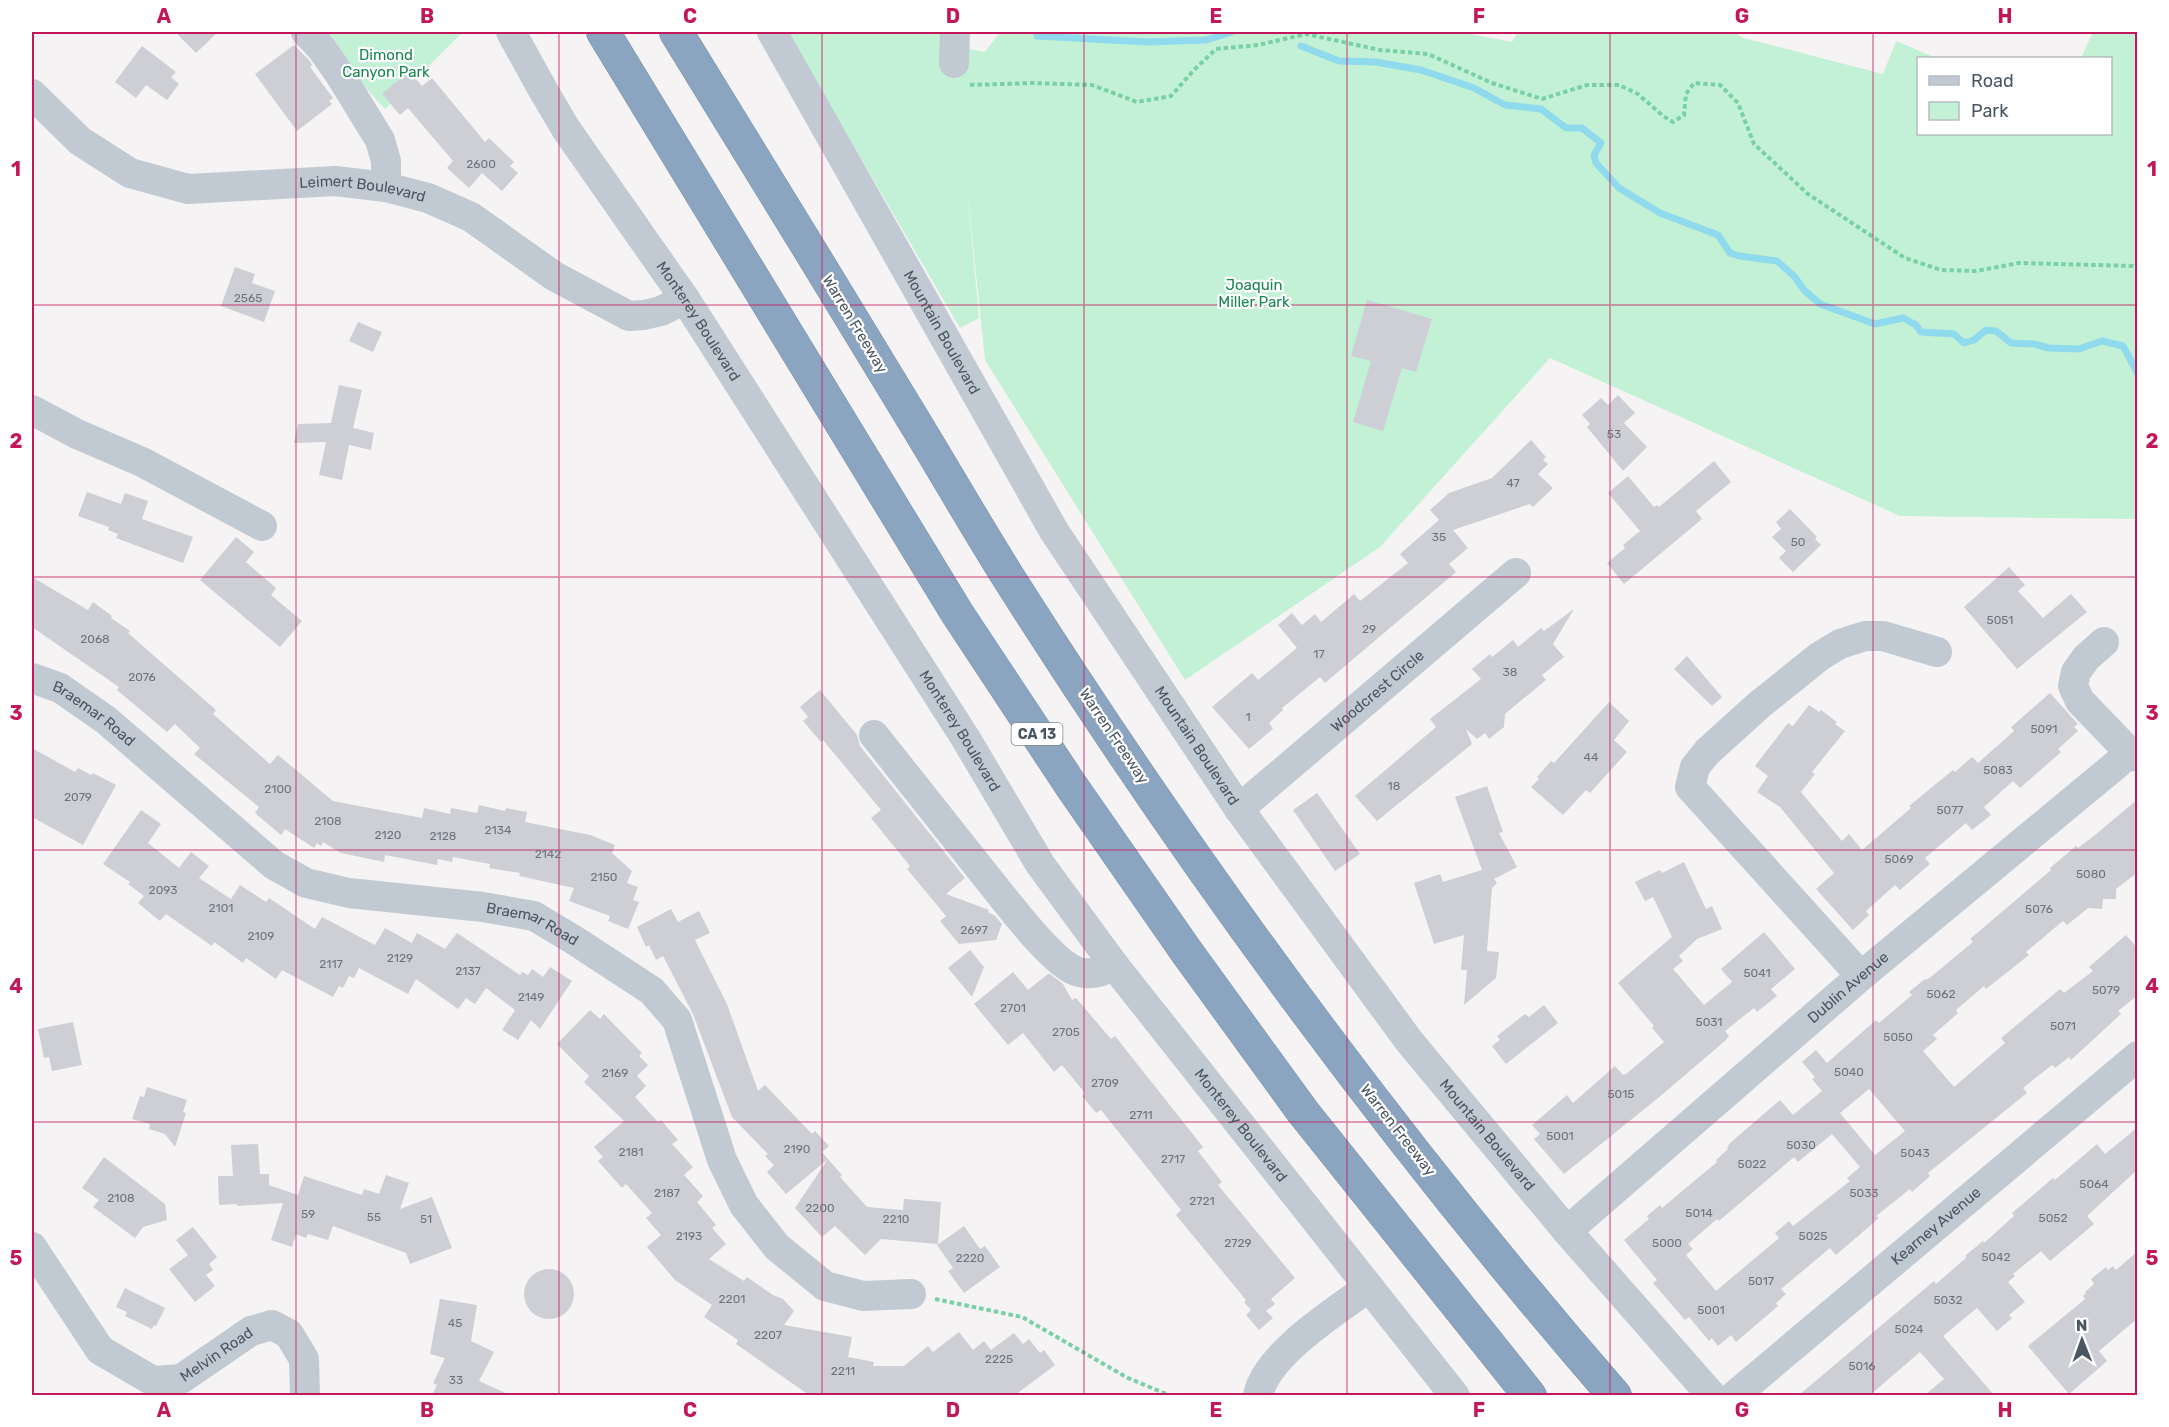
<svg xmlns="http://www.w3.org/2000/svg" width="2169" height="1427" viewBox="0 0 2169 1427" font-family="Rubik,sans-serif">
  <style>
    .green { fill: #c3f1d5 }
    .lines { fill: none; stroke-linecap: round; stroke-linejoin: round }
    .stream { stroke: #90daee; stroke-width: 7 }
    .building { fill: #cdcfd5; fill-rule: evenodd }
    .highway-casing { stroke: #7690ad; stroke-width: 34 }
    .path { stroke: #7ad0a6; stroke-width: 4; stroke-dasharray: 4.5 3; stroke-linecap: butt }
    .minor { stroke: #c1cad2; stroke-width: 30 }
    .highway { stroke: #8ba5c1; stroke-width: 33 }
    .grid { fill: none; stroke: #c2185b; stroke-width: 1.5; stroke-opacity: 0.55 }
    .labels { text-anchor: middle; stroke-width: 4.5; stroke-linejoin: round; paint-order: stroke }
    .number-label { font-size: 12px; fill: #6b747e }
    .shield { fill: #fff; stroke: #808990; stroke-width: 1.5 }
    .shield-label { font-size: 14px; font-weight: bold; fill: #4a5661 }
    .park-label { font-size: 15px; fill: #17864f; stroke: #fff }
    .street-label { font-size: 15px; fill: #4a5661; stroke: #fff }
    .neatline { fill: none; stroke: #c2185b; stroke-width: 2 }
    .grid-label { font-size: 20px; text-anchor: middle; font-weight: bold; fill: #c2185b }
  </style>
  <rect width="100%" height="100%" fill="#f5f3f3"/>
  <!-- green -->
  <path class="green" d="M314 32H463L385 109Z
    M787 32H955L953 46 985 52 1000 32H1460L1512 42 1518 32H1734L1744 38 1883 74 1896 41 1936 58H1918V134H2110V58H2081L2093 32H2137V519L1900 516 1550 358 1380 547 1185 680 985 360 967 187 979 318 960 328Z"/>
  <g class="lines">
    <!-- stream -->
    <path class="stream" d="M1037 36 1147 42 1206 40 1232 32
      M1301 46 1339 61 1376 62 1421 70 1474 88 1505 105 1541 109 1566 128H1582L1601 143 1594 155 1596 163 1619 188 1660 213 1718 235 1730 253 1739 256 1777 261 1794 276 1804 290 1820 304 1875 324 1903 318 1916 325 1921 332 1954 334 1964 343 1974 340 1986 330 1996 331 2011 343 2034 344 2049 348 2079 349 2102 341 2123 346 2138 374"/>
  </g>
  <!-- building -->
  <path class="building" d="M175 32H218L196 53Z
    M294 45 309 60 312 65 310 67 333 98 329 101 332 104 297 131 255 74Z
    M142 46 176 72 171 77 179 84 167 100 146 85 136 98 115 82Z
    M409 71 422 86 432 78 485 142 489 138 514 162 510 166 518 173 502 191 482 173 469 188 447 168 453 161 408 108 400 115 382 94Z
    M235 267 255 274 252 283 275 291 264 322 221 306Z
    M1367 300 1432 319 1416 372 1402 368 1383 431 1353 422 1371 361 1351 356Z
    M358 322 382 332 373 352 349 341Z
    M339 385 362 390 353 428 374 433 371 450 349 445 342 480 319 475 326 442 294 443 298 424 331 423Z
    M1618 395 1635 413 1624 423 1647 447 1623 471 1587 427 1590 424 1582 415 1601 398 1608 405Z
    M1531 440 1546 457 1543 460 1548 464 1538 474 1553 488 1533 507 1530 504 1453 530 1468 548 1449 564 1456 572 1325 683 1320 677 1282 708 1283 710 1269 723 1273 729 1249 749 1212 707 1252 673 1258 680 1297 648 1278 625 1292 613 1302 625 1315 614 1321 622 1354 594 1360 601 1408 563 1400 554 1439 520 1430 510 1449 493 1492 478Z
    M1714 461 1731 482 1696 511 1702 519 1624 584 1607 563 1625 548 1623 545 1640 531 1608 493 1628 476 1654 507 1657 505 1659 507Z
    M87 492 121 504 125 493 148 501 142 519 193 537 183 563 116 538 118 534 108 530 109 527 78 516Z
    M1790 509 1817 537 1815 539 1821 545 1793 572 1779 558 1786 551 1772 537 1781 529 1776 522Z
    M236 537 254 552 246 562 276 588 271 595 302 621 280 647 200 580Z
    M2009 567 2025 585 2018 591 2043 618 2071 594 2087 612 2017 669 1964 607Z
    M32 577 88 610 93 602 112 616 111 618 130 631 128 633 216 710 213 714 270 764 278 755 333 801 422 818 424 808 450 814 451 808 477 813 479 805 505 811 506 808 527 812 525 822 590 835 615 845 612 853 632 871 627 883 638 887 633 900 639 902 628 929 608 921 610 916 569 901 574 888 519 876 520 873 489 868 490 864 453 857 452 862 438 859 437 865 385 855 384 862 341 853 323 842 321 846 317 843 314 848 285 829 281 835 255 813 259 807 194 754 200 748 175 724 167 732 117 690 119 687 32 627Z
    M1574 609 1553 644 1564 657 1542 675 1546 680 1505 714 1504 727 1489 739 1485 733 1477 739 1466 729 1472 744 1377 821 1355 796 1436 727 1430 719 1481 679 1472 669 1490 654 1492 657 1513 640 1518 647 1541 628 1544 631Z
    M1687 656 1722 697 1712 706 1674 669Z
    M820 690 857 735 860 746 965 878 946 894 989 910 988 912 995 916 1002 924 996 940 959 944 940 921 946 916 907 869 910 866 871 818 881 810 823 740 821 742 803 721 808 717 800 707Z
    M2050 693 2078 724 2074 727 2078 731 2058 749 2061 752 2020 788 2013 781 1984 807 1991 815 1972 830 1966 823 1925 858 1930 864 1900 890 1895 885 1866 911 1869 915 1853 930 1816 889 1834 873 1780 807 1757 792 1768 776 1755 766 1788 723 1793 726 1809 705 1819 712 1821 710 1837 722 1835 724 1845 731 1812 772 1815 774 1801 792 1842 841 1849 834 1862 850 1911 808 1909 806 1953 770 1955 772 1972 757 1978 763 2014 731 2011 727Z
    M1609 702 1629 721 1614 740 1627 752 1590 793 1586 790 1563 815 1531 787 1539 779 1537 777 1551 761 1554 763Z
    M32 748 75 772 78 768 91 775 93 773 116 785 83 845 32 817Z
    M1487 786 1503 832 1499 833 1517 867 1494 879 1497 883 1492 888 1487 951 1499 952 1496 978 1464 1005 1467 970H1461L1464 935 1434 944 1414 883 1440 874 1443 882 1482 870 1455 797Z
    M1317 793 1360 854 1335 871 1293 810Z
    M2138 799V872L2116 889V899H2103L2102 909 2088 908 2067 925 2063 921 2026 952 2029 955 1986 989 1984 986 1956 1010 1958 1013 1933 1035 1937 1039 1923 1051 1954 1087 2005 1043 2001 1038 2060 989 2064 993 2093 971 2089 967 2126 935 2138 949V995L2118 1011 2121 1014 2071 1060 2069 1057 2055 1068 2052 1065 2023 1088 2027 1093 1928 1173 1930 1176 1912 1192 1910 1189 1876 1216 1879 1218 1836 1255 1830 1248 1781 1289 1786 1294 1776 1303 1778 1306 1736 1342 1731 1335 1718 1346 1712 1338 1709 1341 1689 1317 1685 1320 1653 1283 1657 1280 1624 1240 1649 1219 1647 1216 1660 1205 1662 1208 1717 1162 1716 1160 1728 1149 1727 1148 1730 1143 1780 1100 1793 1115 1822 1091 1812 1079 1815 1077 1802 1062 1816 1050 1827 1063 1876 1020 1879 1023 1912 995 1909 992 1925 979 1926 980 1932 976 1973 942 1970 939 2051 870 2050 868 2076 846 2078 848 2095 835ZM1869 1089 1905 1131 1875 1155 1840 1113ZM1832 1134 1860 1167 1847 1178 1850 1181 1793 1226 1789 1221 1775 1233 1779 1238 1716 1291 1686 1255 1693 1249 1688 1244 1717 1219 1719 1221 1794 1157 1798 1162Z
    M141 810 161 824 148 843 179 868 191 852 209 866 199 878 231 899 240 885 266 902 269 898 315 929 322 917 375 945 385 928 412 943 417 933 445 949 457 933 520 975 522 972 528 975 532 969 543 977 550 967 572 981 540 1029 531 1020 518 1040 502 1030 515 1010 486 988 475 1004 466 998 458 1009 416 979 408 994 359 968 354 978 349 976 343 988 339 986 333 997 282 970 276 979 246 958 243 963 214 942 212 946 166 914 160 921 138 903 144 896 128 884 130 882 103 864Z
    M1684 862 1706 909 1712 906 1722 929 1697 939 1679 956 1683 961 1673 969 1704 1005 1732 982 1721 969 1764 932 1795 969 1771 989 1777 996 1757 1012 1754 1008 1725 1031 1729 1036 1725 1041 1658 1098 1564 1174 1534 1139 1540 1134 1532 1125 1567 1095 1573 1103 1615 1066 1623 1075 1626 1074 1664 1042 1652 1028 1654 1026 1618 983 1672 937 1653 897 1645 901 1635 882 1660 870 1662 873Z
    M671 909 678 922 699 911 710 933 695 940 727 1004 758 1091 765 1085 812 1134 815 1131 829 1146 822 1152 828 1159 786 1194 767 1172 774 1165 765 1156 768 1154 732 1117 693 1014 663 956 656 960 649 945 646 947 637 927Z
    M970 950 984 967 972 997 948 968Z
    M1013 972 1028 990 1048 974H1050L1063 984 1072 1000 1076 998 1111 1039 1115 1036 1203 1147 1198 1151 1222 1182 1218 1185 1295 1278 1271 1299 1275 1304 1266 1311 1273 1318 1259 1330 1246 1315 1251 1310 1244 1302 1246 1300 1176 1215 1181 1210 1101 1110 1096 1113 1082 1096 1085 1093 1062 1065 1054 1072 1023 1033 1008 1045 974 1004Z
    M1544 1005 1558 1023 1506 1064 1492 1046 1500 1040 1497 1036 1525 1014 1529 1017Z
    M590 1010 600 1019 604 1014 642 1053 639 1056 648 1065 637 1076 646 1086 635 1097 658 1122 661 1120 678 1140 672 1144 693 1167 684 1175 703 1196 697 1202 716 1225 712 1228 726 1244 709 1259 744 1281 747 1277 773 1295 783 1299 794 1311 784 1325 852 1337 848 1357 874 1362 873 1366H904L928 1346 933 1352 959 1332 973 1350 984 1341 991 1350 1014 1333 1023 1344 1029 1339 1040 1353 1044 1350 1055 1365 1015 1395H809L736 1344 738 1340 704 1317 712 1305 675 1280 647 1247 661 1235 646 1218 652 1213 626 1184 622 1188 598 1161 603 1157 594 1147 624 1121 584 1082 589 1076 557 1044Z
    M73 1022 82 1065 52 1071 49 1057 44 1058 38 1029Z
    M147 1087 187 1100 183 1112 186 1113 175 1147 165 1134 149 1129 150 1124 132 1119 140 1096 144 1097Z
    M2138 1127V1169L2087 1216 2094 1224 2050 1261 2041 1251 2013 1274 2015 1276 2008 1282 2025 1302 2009 1315 2012 1318 1997 1331 1977 1308 1943 1336 1994 1395H1925L1944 1379 1920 1352 1870 1395H1799L1934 1281 1936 1284 1967 1257 1965 1256 1983 1241 1984 1243 2014 1216 2012 1213 2053 1178 2055 1180 2097 1144 2105 1154Z
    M258 1144 260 1174H269V1185L298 1195 304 1176 362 1195 364 1189 379 1194 386 1175 409 1183 400 1209 432 1197 452 1248 410 1264 406 1253 333 1226 328 1240 308 1234 306 1238 296 1234 292 1247 271 1240 283 1203 237 1206V1204L219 1205 218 1176H233L231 1145Z
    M104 1157 165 1204 167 1220 143 1227 135 1238 93 1207 99 1200 82 1188Z
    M828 1159 842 1175 840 1177 867 1207 903 1210 904 1199 941 1202 938 1244 881 1239 865 1255 835 1226 822 1237 795 1208Z
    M964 1226 980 1249 985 1246 1000 1267 964 1293 948 1271 953 1268 937 1245Z
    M193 1227 217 1257 209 1264 213 1270 206 1275 215 1286 195 1302 169 1269 188 1255 176 1240Z
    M2138 1251V1318L2099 1351 2107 1361 2069 1394 2028 1346 2085 1299 2083 1296 2086 1293 2085 1292 2094 1284 2091 1279 2106 1267 2108 1270 2113 1266 2116 1270Z
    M524 1294a25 25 0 1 1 50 0a25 25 0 1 1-50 0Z
    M125 1288 165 1308 156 1326 154 1325 152 1329 125 1316 127 1312 116 1307Z
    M440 1299 477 1305 471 1341 494 1352 479 1381 510 1395H432L437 1385 433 1383 445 1358 430 1354Z"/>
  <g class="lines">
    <defs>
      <path id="highway" d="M603 32 957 613 1070 784 1186 951 1303 1112 1530 1396
        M676 32C755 159 833 288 911 416 944 470 976 526 1010 580 1191 865 1393 1140 1615 1396"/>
    </defs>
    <!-- highway casing -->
    <use href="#highway" class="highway-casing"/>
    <!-- path -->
    <path class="path" d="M970 85 1033 83 1092 85 1137 102 1171 96 1194 70 1216 49 1258 45 1306 34 1380 50 1428 54 1492 83 1542 99 1587 85H1619L1638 94 1663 116 1673 122 1684 115 1686 94 1694 83 1720 85 1738 103 1754 144 1808 194 1905 258 1941 270 1976 271 2019 263 2133 266 2138 268
      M935 1299 1022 1317 1128 1378 1171 1396"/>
    <!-- minor -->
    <g class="minor">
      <path d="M306 32 322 49 340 75 380 140 386 161V187"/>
      <path id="s1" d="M511 32 543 90 566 129 685 299 966 739 1040 864 1114 965 1455 1396"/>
      <path id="s2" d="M772 32 1054 531 1239 809 1409 1041 1567 1231 1712 1396"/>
      <path d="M954 63 955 32"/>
      <path id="s3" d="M32 94 80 141 130 173 188 189 335 181 386 187 428 198 471 217 554 276 629 316 644 315 661 311 685 299"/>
      <path d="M32 410 77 434 142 462 262 526"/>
      <path d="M2104 642 2086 658 2076 672 2073 686 2080 701 2132 755"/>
      <path id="s4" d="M32 678 60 688 106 720 274 865 306 883 349 893 483 907 534 916 574 940 652 991 677 1020 722 1160 744 1205 777 1247 825 1286 863 1296 911 1294"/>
      <path d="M874 735C911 782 948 829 985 875 1004 898 1050 961 1076 971 1088 976 1104 972 1114 965"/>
      <path id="s5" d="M1239 809 1516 573"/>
      <path d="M1861 976 1690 787 1695 767 1707 752 1759 705 1820 656 1840 644 1865 636H1883L1937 652"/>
      <path id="s6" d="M1567 1231 1861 976 2117 764 2123 758 2138 755"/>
      <path id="s7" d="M32 1247 100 1350 153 1381 181 1379 251 1331 272 1325 289 1334 304 1359 305 1396"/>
      <path d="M1258 1396C1265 1355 1336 1311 1369 1287"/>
      <path id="s8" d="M1734 1396 2138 1056"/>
    </g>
    <!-- highway -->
    <use href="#highway" class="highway"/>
  </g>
  <!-- grid -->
  <path class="grid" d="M296 32V1396M559 32V1396M822 32V1396M1084 32V1396M1347 32V1396M1610 32V1396M1873 32V1396M32 305H2138M32 577H2138M32 850H2138M32 1122H2138"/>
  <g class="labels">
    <!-- number labels -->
    <g class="number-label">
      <text x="481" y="168">2600</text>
      <text x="248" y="302">2565</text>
      <text x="1614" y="438">53</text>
      <text x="1513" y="487">47</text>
      <text x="1439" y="541">35</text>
      <text x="1798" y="546">50</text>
      <text x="2000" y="624">5051</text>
      <text x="1369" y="633">29</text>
      <text x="95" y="643">2068</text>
      <text x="1319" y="658">17</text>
      <text x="1510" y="676">38</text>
      <text x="142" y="681">2076</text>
      <text x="1248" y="721">1</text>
      <text x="2044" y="733">5091</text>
      <text x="1591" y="761">44</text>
      <text x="1998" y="774">5083</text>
      <text x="1394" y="790">18</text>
      <text x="278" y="793">2100</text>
      <text x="78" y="801">2079</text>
      <text x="1950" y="814">5077</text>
      <text x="328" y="825">2108</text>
      <text x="498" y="834">2134</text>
      <text x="388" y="839">2120</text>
      <text x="443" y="840">2128</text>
      <text x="548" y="858">2142</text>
      <text x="1899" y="863">5069</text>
      <text x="2091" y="878">5080</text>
      <text x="604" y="881">2150</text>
      <text x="163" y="894">2093</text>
      <text x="221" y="912">2101</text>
      <text x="2039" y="913">5076</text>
      <text x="974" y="934">2697</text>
      <text x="261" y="940">2109</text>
      <text x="400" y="962">2129</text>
      <text x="331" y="968">2117</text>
      <text x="468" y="975">2137</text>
      <text x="1757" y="977">5041</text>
      <text x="2106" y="994">5079</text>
      <text x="1941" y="998">5062</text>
      <text x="531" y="1001">2149</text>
      <text x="1013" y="1012">2701</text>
      <text x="1709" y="1026">5031</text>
      <text x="2063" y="1030">5071</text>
      <text x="1066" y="1036">2705</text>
      <text x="1898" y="1041">5050</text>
      <text x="1849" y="1076">5040</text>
      <text x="615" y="1077">2169</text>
      <text x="1105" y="1087">2709</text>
      <text x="1621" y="1098">5015</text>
      <text x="1141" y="1119">2711</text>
      <text x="1560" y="1140">5001</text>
      <text x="1801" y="1149">5030</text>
      <text x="797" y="1153">2190</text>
      <text x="631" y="1156">2181</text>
      <text x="1915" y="1157">5043</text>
      <text x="1173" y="1163">2717</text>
      <text x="1752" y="1168">5022</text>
      <text x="2094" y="1188">5064</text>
      <text x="667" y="1197">2187</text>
      <text x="1864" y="1197">5033</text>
      <text x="121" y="1202">2108</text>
      <text x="1202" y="1205">2721</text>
      <text x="820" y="1212">2200</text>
      <text x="1699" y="1217">5014</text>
      <text x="308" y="1218">59</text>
      <text x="374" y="1221">55</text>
      <text x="2053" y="1222">5052</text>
      <text x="426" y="1223">51</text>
      <text x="896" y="1223">2210</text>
      <text x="689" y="1240">2193</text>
      <text x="1813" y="1240">5025</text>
      <text x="1238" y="1247">2729</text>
      <text x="1667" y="1247">5000</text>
      <text x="1996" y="1261">5042</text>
      <text x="970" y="1262">2220</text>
      <text x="1761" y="1285">5017</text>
      <text x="732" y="1303">2201</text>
      <text x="1948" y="1304">5032</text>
      <text x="1711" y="1314">5001</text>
      <text x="455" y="1327">45</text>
      <text x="1909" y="1333">5024</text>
      <text x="768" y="1339">2207</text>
      <text x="999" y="1363">2225</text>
      <text x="1862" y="1370">5016</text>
      <text x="843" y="1375">2211</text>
      <text x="456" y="1384">33</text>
    </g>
    <!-- shield labels -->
    <rect class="shield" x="1011.5" y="723" width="51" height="22" rx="4.5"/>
    <g class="shield-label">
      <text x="1037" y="739">CA 13</text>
    </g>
    <!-- park labels -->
    <g class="park-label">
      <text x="386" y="60">Dimond<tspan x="386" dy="17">Canyon Park</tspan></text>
      <text x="1254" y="290">Joaquin<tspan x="1254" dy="17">Miller Park</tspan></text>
    </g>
    <!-- street labels -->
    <g class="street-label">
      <text dy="5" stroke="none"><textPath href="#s3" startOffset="362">Leimert Boulevard</textPath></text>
      <text dy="5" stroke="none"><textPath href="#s1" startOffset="345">Monterey Boulevard</textPath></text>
      <text transform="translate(855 324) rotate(59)" y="5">Warren Freeway</text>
      <text dy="5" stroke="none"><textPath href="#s2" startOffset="345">Mountain Boulevard</textPath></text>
      <text dy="5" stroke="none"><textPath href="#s5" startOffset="182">Woodcrest Circle</textPath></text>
      <text dy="5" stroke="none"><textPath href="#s4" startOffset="72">Braemar Road</textPath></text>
      <text dy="5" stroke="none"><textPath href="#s1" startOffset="831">Monterey Boulevard</textPath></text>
      <text transform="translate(1114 736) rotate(56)" y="5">Warren Freeway</text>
      <text dy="5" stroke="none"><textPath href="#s2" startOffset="831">Mountain Boulevard</textPath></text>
      <text dy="5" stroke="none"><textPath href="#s4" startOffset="576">Braemar Road</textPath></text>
      <text dy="5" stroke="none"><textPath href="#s6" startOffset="372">Dublin Avenue</textPath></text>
      <text dy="5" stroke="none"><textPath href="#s1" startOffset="1316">Monterey Boulevard</textPath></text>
      <text transform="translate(1398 1130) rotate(52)" y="5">Warren Freeway</text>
      <text dy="5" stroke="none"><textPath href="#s2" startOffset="1317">Mountain Boulevard</textPath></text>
      <text dy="5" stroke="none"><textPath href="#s8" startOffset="264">Kearney Avenue</textPath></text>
      <text dy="5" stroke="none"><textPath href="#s7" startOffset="256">Melvin Road</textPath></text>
    </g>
  </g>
  <!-- border -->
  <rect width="2169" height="1427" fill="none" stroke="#ffffff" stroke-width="66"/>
  <!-- legend -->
  <rect x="1917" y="57" width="195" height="78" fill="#ffffff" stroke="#b7bbc0" stroke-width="1.5"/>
  <rect x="1929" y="76" width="30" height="9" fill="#c1cad2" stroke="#b7bbc0" stroke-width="1.5"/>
  <text x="1971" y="87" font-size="18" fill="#4a5661">Road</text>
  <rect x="1929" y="102" width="30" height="18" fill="#c3f1d5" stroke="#b7bbc0" stroke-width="1.5"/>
  <text x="1971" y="117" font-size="18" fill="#4a5661">Park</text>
  <!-- north arrow -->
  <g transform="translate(2082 1340) rotate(359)" stroke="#ffffff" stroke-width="4.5" paint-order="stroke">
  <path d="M0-4.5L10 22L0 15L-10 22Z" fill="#4a5661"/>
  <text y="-9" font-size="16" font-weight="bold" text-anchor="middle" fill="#4a5661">N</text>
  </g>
  <rect x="33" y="33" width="2103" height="1361" class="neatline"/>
  <g class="grid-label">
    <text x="164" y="23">A</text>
    <text x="427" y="23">B</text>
    <text x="690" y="23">C</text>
    <text x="953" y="23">D</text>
    <text x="1216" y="23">E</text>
    <text x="1479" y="23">F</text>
    <text x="1742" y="23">G</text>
    <text x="2005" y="23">H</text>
    <text x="16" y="176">1</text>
    <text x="2152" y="176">1</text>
    <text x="16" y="448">2</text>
    <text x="2152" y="448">2</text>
    <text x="16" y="720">3</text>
    <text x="2152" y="720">3</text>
    <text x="16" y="993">4</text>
    <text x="2152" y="993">4</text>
    <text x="16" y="1265">5</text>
    <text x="2152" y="1265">5</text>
    <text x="164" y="1417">A</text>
    <text x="427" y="1417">B</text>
    <text x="690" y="1417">C</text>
    <text x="953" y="1417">D</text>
    <text x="1216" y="1417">E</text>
    <text x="1479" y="1417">F</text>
    <text x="1742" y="1417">G</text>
    <text x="2005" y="1417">H</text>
  </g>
</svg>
